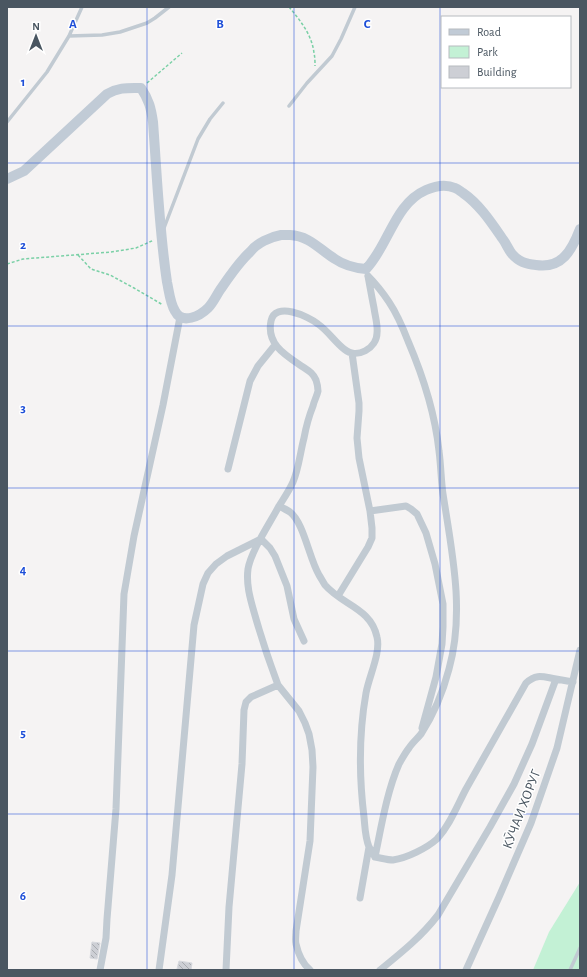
<svg xmlns="http://www.w3.org/2000/svg" width="587" height="977" viewBox="0 0 587 977" font-family="'Alegreya Sans',sans-serif">
  <style>
    .green { fill: #c3f1d5 }
    .building { fill: url(#building-back-hatch); stroke: #d7d9de }
    .lines { fill: none; stroke-linecap: round; stroke-linejoin: round }
    .path { stroke: #7ad0a6; stroke-width: 1.5; stroke-dasharray: 3 2; stroke-linecap: butt }
    .lane { stroke: #c1cad2; stroke-width: 3.5 }
    .street { stroke: #c1cad2; stroke-width: 7 }
    .secondary { stroke: #c1cbd6; stroke-width: 10 }
    .grid { fill: none; stroke: #1d4ed8; stroke-width: 1; stroke-opacity: 0.55 }
    .labels { text-anchor: middle; stroke-width: 3; stroke-linejoin: round; paint-order: stroke }
    .street-label { font-size: 14px; fill: #4a5661; stroke: #fff }
    .grid-label { font-size: 13px; text-anchor: middle; font-weight: bold; fill: #1d4ed8; stroke: #fff; stroke-width: 3; stroke-linejoin: round; paint-order: stroke }
  </style>
  <defs>
    <pattern id="building-back-hatch" width="6" height="6" patternUnits="userSpaceOnUse"><rect width="6" height="6" fill="#cdcfd5"/><path d="M-1 5l2 2M0 0l6 6M5-1l2 2" fill="none" stroke="#a8abb0"/></pattern>
  </defs>
  <rect width="100%" height="100%" fill="#f5f3f3"/>
  <!-- green -->
  <path class="green" d="M580 882V970H533L549 932Z"/>
  <!-- building -->
  <path class="building" d="M92 942 100 943 97 959 90 958Z
    M179 961 192 963 191 970 177 969Z"/>
  <g class="lines">
    <!-- path -->
    <path class="path" d="M289 7C300 20 312 35 314 53 315 57 315 62 315 66
      M147 83 182 53
      M78 255 91 269 110 275 134 288 163 305
      M7 264 23 259 111 252 136 248 154 240"/>
    <!-- lane -->
    <path class="lane" d="M69 36 102 35 120 32 147 23 155 18 169 7
      M289 106 307 83 332 56 341 39 355 7
      M7 122 47 72 69 36 82 7
      M164 228 198 139 210 119 223 103
      M570 970 580 948"/>
    <!-- street -->
    <path class="street" d="M368 276C376 284 383 293 389 302 397 314 403 328 408 341 423 376 435 413 439 451 441 466 441 480 443 494 452 552 465 612 449 669 443 692 434 714 421 734 417 739 412 743 409 748 405 753 402 759 399 764 387 791 381 828 375 857
      M228 469 250 381 258 366 275 345
      M279 506C284 498 289 491 293 482 299 468 300 453 304 438 306 427 309 416 313 406 314 401 317 396 318 391 318 388 317 383 316 380 313 373 309 371 303 367 287 356 266 345 271 321 275 301 308 316 318 324 328 331 335 342 344 349 357 360 377 348 377 333 378 325 375 316 374 308 372 298 370 287 368 276
      M370 511 406 506 411 509 417 514 426 533 435 564 443 604V627L442 644 436 677 422 728
      M338 596 368 547 372 538V528L370 511 359 458 357 438 359 411V403L352 353
      M556 679 573 682
      M278 685C269 661 261 637 254 612 250 598 246 584 248 569 251 551 270 523 279 506 283 508 287 510 290 512 304 523 309 558 319 575 321 578 323 582 325 585 342 605 371 608 377 637 381 653 369 676 366 693 359 733 359 776 364 817 365 827 365 837 369 847 371 850 373 854 375 857 381 858 388 860 393 860 407 858 427 848 437 839 450 825 457 806 466 789 486 753 506 718 526 683 537 673 543 677 556 679L532 744 514 784 490 827 438 915C421 937 401 953 380 970
      M360 898 369 847
      M100 970 106 938 107 919 116 809 124 594 134 536 163 405 180 317
      M159 970 172 875 194 625 203 584 208 573 216 564 227 556 261 539 270 548 275 556 287 586 294 619 304 641
      M226 970 229 907 242 764 244 710 246 702 251 697 278 685 299 711 305 723 309 734 312 750 313 767 310 841 296 931C296 935 295 940 296 944 298 953 303 964 310 970
      M466 970 499 897 531 823 557 748 580 650"/>
    <!-- secondary -->
    <path class="secondary" d="M7 179 24 171 107 94C119 87 128 88 141 88 149 100 151 108 153 122 157 175 159 229 167 282 169 291 170 303 175 311 182 325 200 316 208 308 213 303 216 296 220 290 229 277 238 263 250 252 257 243 270 237 281 235 284 235 288 235 290 235 310 236 320 250 335 259 345 266 355 268 366 269 389 245 394 204 426 190 435 186 446 184 455 188 458 189 460 191 463 193 479 204 491 222 502 238 506 243 508 249 512 254 519 262 526 264 536 265 562 269 572 250 580 229"/>
  </g>
  <!-- grid -->
  <path class="grid" d="M147 7V970M294 7V970M440 7V970M7 163H580M7 326H580M7 488H580M7 651H580M7 814H580"/>
  <g class="labels">
    <!-- street labels -->
    <g class="street-label">
      <text transform="translate(521 809) rotate(-69)" y="5">КӮЧАИ ХОРУГ</text>
    </g>
  </g>
  <g class="grid-label">
    <text x="73" y="28">A</text>
    <text x="220" y="28">B</text>
    <text x="367" y="28">C</text>
    <text x="23" y="86">1</text>
    <text x="23" y="249">2</text>
    <text x="23" y="412">3</text>
    <text x="23" y="574">4</text>
    <text x="23" y="737">5</text>
    <text x="23" y="900">6</text>
  </g>
  <!-- border -->
  <rect width="587" height="977" fill="none" stroke="#4a5661" stroke-width="16"/>
  <!-- legend -->
  <rect x="441" y="16" width="130" height="72" fill="#ffffff" stroke="#b7bbc0"/>
  <rect x="449" y="29" width="20" height="6" fill="#c1cbd6" stroke="#b7bbc0"/>
  <text x="477" y="36" font-size="12" fill="#4a5661">Road</text>
  <rect x="449" y="46" width="20" height="12" fill="#c3f1d5" stroke="#b7bbc0"/>
  <text x="477" y="56" font-size="12" fill="#4a5661">Park</text>
  <rect x="449" y="66" width="20" height="12" fill="#cdcfd5" stroke="#b7bbc0"/>
  <text x="477" y="76" font-size="12" fill="#4a5661">Building</text>
  <!-- north arrow -->
  <g transform="translate(36 36)" stroke="#ffffff" stroke-width="3" paint-order="stroke">
  <path d="M0-3L7 15L0 10L-7 15Z" fill="#4a5661"/>
  <text y="-6" font-size="11" font-weight="bold" text-anchor="middle" fill="#4a5661">N</text>
  </g>
</svg>
